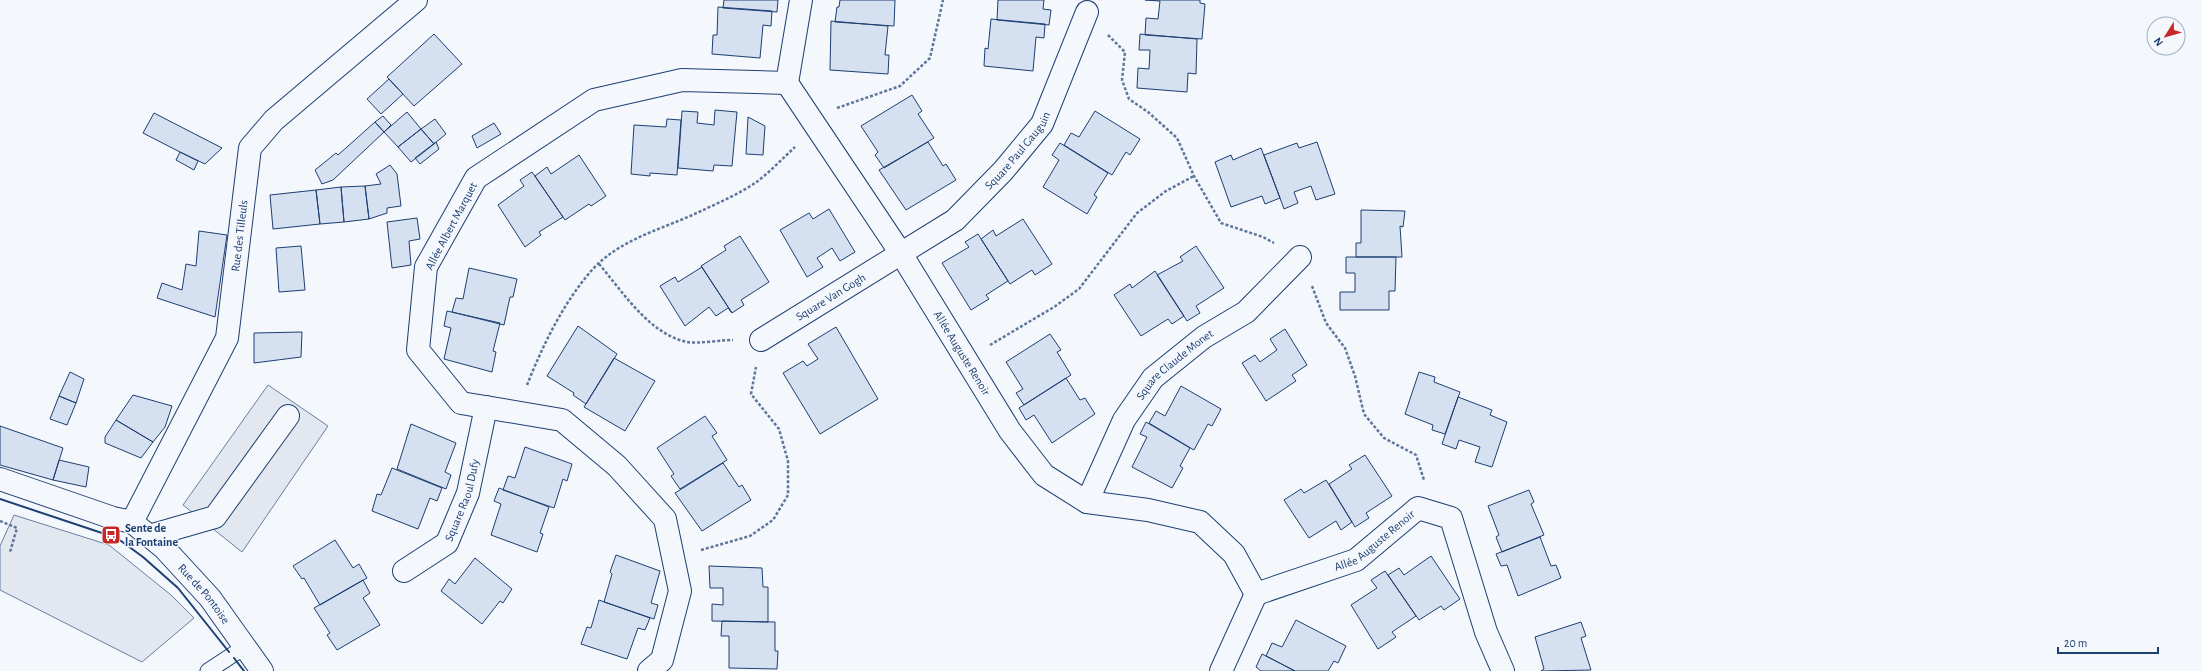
<svg xmlns="http://www.w3.org/2000/svg" width="2202" height="671" viewBox="0 0 2202 671" font-family="'Alegreya Sans',sans-serif">
  <style>
    .parking { fill: #e3e8f0; stroke: #687fa3 }
    .building { fill: #d5e0f0; stroke: #1d3f73 }
    .lines { fill: none; stroke-linecap: round; stroke-linejoin: round }
    .lane-casing { stroke: #1d3f73; stroke-width: 17 }
    .street-casing { stroke: #1d3f73; stroke-width: 24 }
    .path { stroke: #5e769c; stroke-width: 2.5; stroke-dasharray: 3 2; stroke-linecap: butt }
    .lane { stroke: #f4f7fb; stroke-width: 15 }
    .street { stroke: #f4f7fb; stroke-width: 22 }
    .wall { stroke: #1d3f73; stroke-width: 2 }
    .labels { text-anchor: middle; stroke-width: 3; stroke-linejoin: round; paint-order: stroke }
    .street-label { font-size: 12px; fill: #1d3f73; stroke: #f4f7fb }
    .poi-label { font-size: 12px; font-weight: bold; fill: #1d3f73; stroke: #f4f7fb; text-anchor: start }
  </style>
  <rect width="100%" height="100%" fill="#f4f7fb"/>
  <!-- parking -->
  <path class="parking" d="M268 385 328 426 242 552 183 505Z
    M14 515 109 545 171 595 194 618 142 662 0 590V546Z"/>
  <!-- building -->
  <path class="building" d="M724 0H778L777 12 723 8Z
    M840 0H895L894 26 835 22 837 7H839Z
    M998 0H1044L1043 9 1051 10 1049 25 997 20Z
    M1145 0H1200V3L1205 4 1202 39 1145 35 1146 18 1158 19 1160 1Z
    M718 7 772 11 771 26 763 25 760 58 712 54 713 35H717Z
    M991 19 1045 24 1044 38 1036 37 1033 71 984 66 985 48 988 49Z
    M831 21 888 26 885 55H889L888 74 830 70Z
    M434 34 462 64 414 106 387 77Z
    M1140 34 1197 39 1196 74 1188 73 1187 92 1137 88 1138 68 1149 69 1150 50H1139Z
    M389 79 403 94 381 114 367 99Z
    M912 95 922 111 918 114 934 138 884 168 875 155 878 152 861 126Z
    M715 110 737 112 732 166 714 165 713 171 678 168 682 111 698 112 697 123 714 125Z
    M1095 111 1140 139 1130 155 1126 152 1112 175 1064 145 1071 133 1079 137Z
    M407 112 421 129 398 147 384 132Z
    M154 113 222 148 205 164 180 152 143 133Z
    M383 116 391 125 384 132 375 122Z
    M748 117 765 126 763 155 746 154Z
    M435 119 446 134 434 144 421 129Z
    M667 119 681 120 677 175 650 173V176L631 174 634 125 666 127Z
    M375 122 384 132 333 180 322 184 315 170 336 153 338 155Z
    M494 123 501 134 477 148 472 136Z
    M421 129 434 144 411 162 398 147Z
    M436 142 439 149 420 164 415 158Z
    M928 142 943 166 946 164 956 180 906 210 879 170Z
    M1317 142 1335 194 1316 200 1311 186 1294 192 1298 203 1284 209 1264 155 1297 143 1299 148Z
    M1060 143 1108 173 1094 195 1097 197 1087 214 1043 187 1059 160 1052 155Z
    M1261 148 1280 198 1265 204 1262 196 1231 207 1215 162 1231 155 1233 160Z
    M180 152 198 161 194 170 176 160Z
    M579 155 606 196 591 206 589 204 565 220 535 176 547 167 551 174Z
    M390 165 397 174 401 206 387 208V213L369 219 365 186 381 184 376 174Z
    M532 172 563 217 539 232 541 235 525 247 498 205 524 186 520 180Z
    M365 186 369 219 344 222 341 187Z
    M341 187 344 222 320 224 316 190Z
    M316 190 320 224 273 229 270 195Z
    M829 209 855 252 840 261 832 248 817 258 823 267 807 277 780 230 809 213 813 219Z
    M1361 210 1405 211 1403 227 1400 226 1402 257H1356V243H1361Z
    M417 218 420 239 409 241 411 265 392 268 387 222Z
    M1023 219 1052 264 1035 275 1032 270 1010 284 981 239 993 230 996 236Z
    M199 231 227 235 215 317 157 298 162 283 182 290 186 264 196 266Z
    M978 234 1008 281 986 295 989 299 971 310 942 263 969 247 965 242Z
    M740 236 769 282 741 300 744 305 732 313 701 266 726 250 724 246Z
    M301 246 305 290 279 292 276 248Z
    M1196 246 1224 288 1196 306 1200 313 1187 321 1157 275 1183 261 1180 257Z
    M1346 257H1396L1395 291H1389V310H1340V292H1355V273H1346Z
    M702 267 732 313 728 308 716 316 709 307 685 326 660 286 675 277 678 282Z
    M469 268 517 279 513 297H510L504 325 452 312 456 298 463 299Z
    M1155 271 1184 316 1172 324 1168 319 1141 336 1114 295 1130 284 1132 288Z
    M447 311 500 323 493 351 496 352 492 372 444 359 451 328 444 326Z
    M578 326 617 354 586 404 573 395 574 393 547 376Z
    M836 327 878 399 820 434 783 373 803 361 807 366 818 359 808 344Z
    M1285 329 1307 365 1292 375 1296 381 1266 401 1242 363 1255 355 1260 362 1277 350 1270 339Z
    M302 332 301 357 254 363V333Z
    M1050 334 1061 350 1057 352 1071 375 1024 405 1016 393 1023 389 1006 362Z
    M614 358 655 381 625 431 584 407Z
    M70 372 84 379 76 403 59 396Z
    M1419 372 1435 377 1434 382 1460 392 1445 434 1432 430 1433 425 1405 414Z
    M1066 378 1080 400 1085 398 1095 414 1052 443 1034 415 1026 420 1019 408Z
    M1181 386 1221 409 1212 426 1208 424 1194 450 1149 423 1156 411 1165 416Z
    M133 395 172 406 165 427 153 442 116 420Z
    M59 396 76 403 67 425 50 419Z
    M1458 397 1492 410 1490 415 1507 422 1492 467 1475 462 1480 447 1459 440 1456 449 1442 444Z
    M705 416 717 433 712 436 727 460 680 489 671 476 674 474 657 448Z
    M116 420 153 442 141 458 105 443V437Z
    M1146 422 1190 448 1180 466 1183 468 1172 488 1132 467 1147 437 1140 434Z
    M411 424 456 443 445 472 451 475 446 489 397 469Z
    M0 426 63 448 53 480 0 465Z
    M525 447 572 464 567 481 563 479 554 508 503 490 508 476 515 478Z
    M1365 455 1392 496 1366 513 1369 518 1355 527 1329 484 1352 469 1349 465Z
    M59 460 89 467 86 487 53 480Z
    M723 463 739 487 742 485 751 500 702 531 675 493Z
    M392 468 442 488 437 501 430 498 418 529 372 511 377 494 381 495Z
    M1326 480 1352 522 1341 530 1336 521 1309 538 1284 500 1301 489 1304 493Z
    M499 488 549 507 540 533 543 534 537 552 491 535 501 504 494 501Z
    M1529 490 1534 502 1531 504 1544 535 1502 552 1496 537 1499 535 1488 506Z
    M1540 537 1551 566 1556 565 1561 578 1518 596 1507 565 1501 566 1496 554Z
    M335 540 353 568 359 564 367 578 320 605 304 578 302 579 293 566Z
    M616 555 660 571 651 603 658 605 654 619 604 602 612 574 610 572Z
    M1431 556 1460 599 1444 610 1441 606 1419 620 1388 575 1399 568 1404 575Z
    M475 558 512 589 503 603 500 601 482 624 441 591 449 579 455 584Z
    M709 566 762 568 763 587H768V622L712 621V604L723 605V588H710Z
    M1385 571 1416 616 1392 632 1396 637 1378 649 1351 605 1377 588 1371 580Z
    M363 580 370 593 363 598 380 625 337 650 327 635 330 633 314 608Z
    M599 600 650 618 645 630 638 628 627 659 581 644 587 627 591 628Z
    M1296 620 1346 646 1338 663 1334 661 1328 671H1295L1266 656 1272 643 1282 647Z
    M722 621 775 622V651H778L777 669 729 668V636H721Z
    M1581 622 1586 636 1581 638 1591 670 1541 671 1544 669 1535 637Z
    M1262 654 1266 656 1295 671H1261L1256 667Z"/>
  <g class="lines">
    <defs>
      <path id="lane" d="M208 671 246 646"/>
      <g id="street">
        <path id="s1" d="M801 0 787 83 900 252 1010 431 1044 475 1087 502 1148 510 1200 522 1234 554 1256 594"/>
        <path id="s2" d="M761 340 955 220 1003 171 1042 124 1087 12"/>
        <path id="s3" d="M0 479 113 518 132 522 164 548 210 598 262 671"/>
        <path id="s4" d="M1087 502 1124 420 1153 378 1204 337 1246 312 1300 257"/>
        <path id="s5" d="M132 522 227 338 250 148 274 120 416 0"/>
        <path d="M149 536 215 517 288 416"/>
        <path id="s6" d="M404 571 447 543 468 493 486 407"/>
        <path d="M649 671 662 660 680 591 665 519 617 466 562 420 461 403 418 350 426 267 476 178 594 100 682 80 787 83"/>
        <path id="s7" d="M1221 671 1256 594 1356 560 1418 508 1451 518 1486 632 1503 671"/>
      </g>
    </defs>
    <!-- lane casing -->
    <use href="#lane" class="lane-casing"/>
    <!-- street casing -->
    <use href="#street" class="street-casing"/>
    <!-- path -->
    <path class="path" d="M1108 35 1125 52 1122 80 1129 99 1148 112 1177 138 1194 176 1221 223 1263 237 1274 243
      M837 108 900 86 930 58 943 0
      M599 264C623 292 649 334 687 342 698 344 721 340 733 340
      M1312 286 1326 323 1345 348 1355 376 1364 414 1384 438 1416 455 1424 480
      M990 345 1054 307 1079 289 1137 213 1166 191 1194 176
      M527 385C543 345 563 303 592 270 621 238 664 229 701 211 718 203 739 194 755 183 769 173 782 159 795 147
      M0 521 17 528 10 552
      M701 550 750 536 773 520 788 495V461L779 429 751 394 756 367"/>
    <!-- lane -->
    <use href="#lane" class="lane"/>
    <!-- street -->
    <use href="#street" class="street"/>
    <!-- wall -->
    <path class="wall" d="M0 499 117 538 143 557 178 588 229 652
      M234 658 244 671"/>
  </g>
  <!-- icons -->
  <defs>
    <symbol id="bus-square" viewBox="-11 -11 22 22"><rect x="-9" y="-9" width="18" height="18" rx="4" fill="#c62828" stroke="#f4f7fb"/><path d="M-5-6H5V4H4V6H2V4H-2V6H-4V4H-5ZM-3.5-4V0h7V-4ZM-3.5 1.2v1.5H-2V1.2ZM2 1.2v1.5H3.5V1.2Z" fill="#fff"/></symbol>
  </defs>
  <g fill-rule="evenodd">
    <use href="#bus-square" x="100" y="524" width="22" height="22"/>
  </g>
  <g class="labels">
    <!-- street labels -->
    <g class="street-label">
      <text dy="4" stroke="none"><textPath href="#s2" startOffset="322">Square Paul Gauguin</textPath></text>
      <text transform="translate(451 226) rotate(-62)" y="4">Allée Albert Marquet</text>
      <text dy="4" stroke="none"><textPath href="#s5" startOffset="310">Rue des Tilleuls</textPath></text>
      <text dy="4" stroke="none"><textPath href="#s2" startOffset="82">Square Van Gogh</textPath></text>
      <text dy="4" stroke="none"><textPath href="#s1" startOffset="406">Allée Auguste Renoir</textPath></text>
      <text dy="4" stroke="none"><textPath href="#s4" startOffset="166">Square Claude Monet</textPath></text>
      <text dy="4" stroke="none"><textPath href="#s6" startOffset="97">Square Raoul Dufy</textPath></text>
      <text dy="4" stroke="none"><textPath href="#s7" startOffset="216">Allée Auguste Renoir</textPath></text>
      <text dy="4" stroke="none"><textPath href="#s3" startOffset="241">Rue de Pontoise</textPath></text>
    </g>
    <!-- poi labels -->
    <g class="poi-label">
      <text x="125" y="532">Sente de<tspan x="125" dy="14">la Fontaine</tspan></text>
    </g>
  </g>
  <!-- north arrow -->
  <g transform="translate(2166 36) rotate(233)"><circle r="19" fill="#f4f7fb" stroke="#9eadc5"/>
  <path d="M0-3L7 15L0 10L-7 15Z" fill="#c62828"/>
  <text y="-6" font-size="11" font-weight="bold" text-anchor="middle" fill="#1d3f73">N</text>
  </g>
  <!-- scale -->
  <path d="M2058 647v6h100v-6" fill="none" stroke="#1d3f73" stroke-width="2"/>
  <text x="2064" y="647" font-size="12" fill="#1d3f73" stroke="#f4f7fb" stroke-width="3" paint-order="stroke">20 m</text>
</svg>
